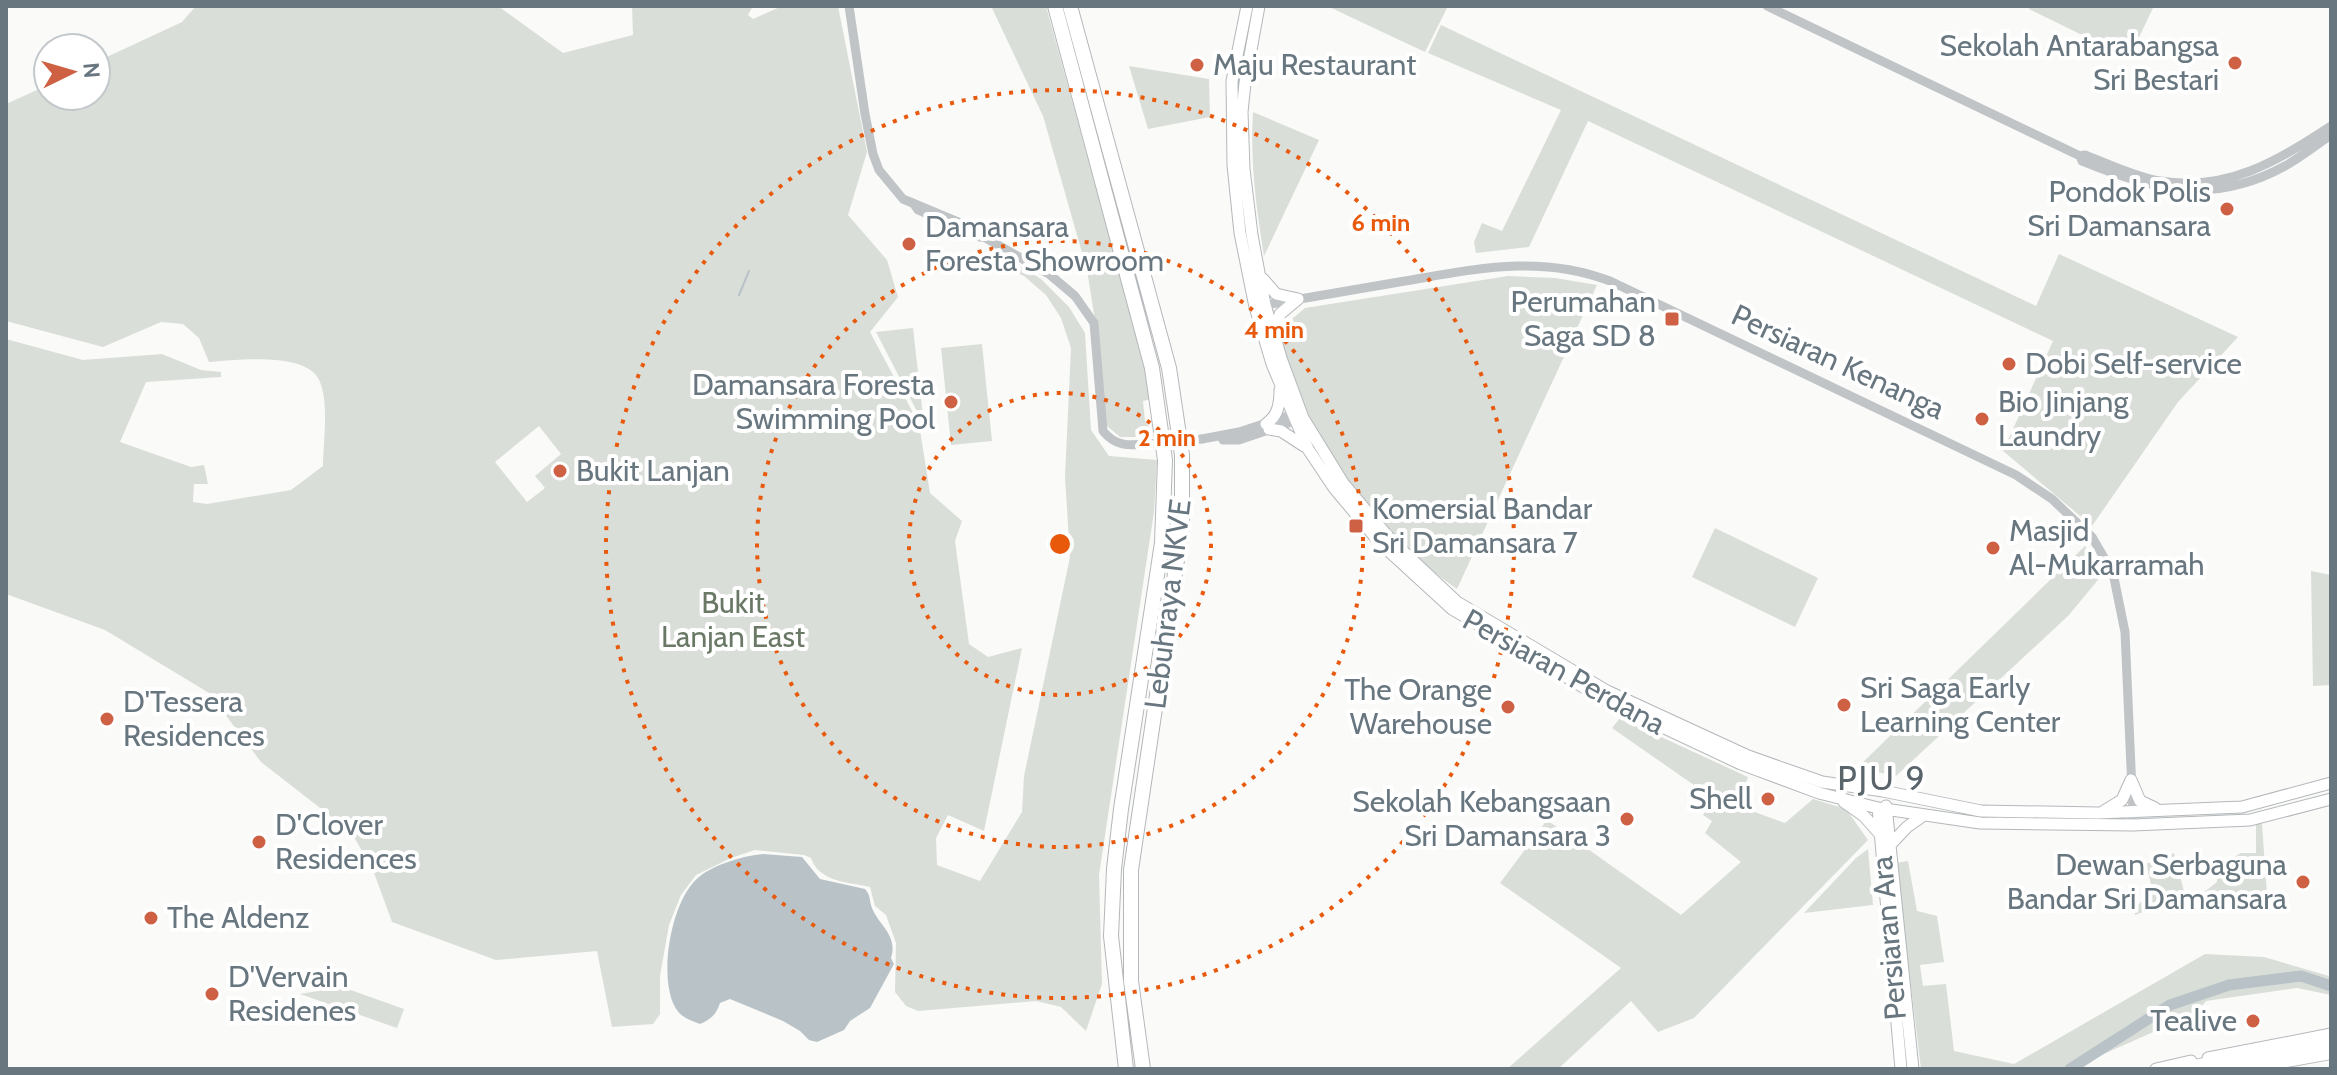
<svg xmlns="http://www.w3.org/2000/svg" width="2337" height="1075" viewBox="0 0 2337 1075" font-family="Cabin,sans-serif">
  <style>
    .green { fill: #daded8; fill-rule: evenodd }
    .water { fill: #b9c3c7 }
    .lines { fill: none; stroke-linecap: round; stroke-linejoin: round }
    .stream { stroke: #b9c3c7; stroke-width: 2 }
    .river { stroke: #b9c3c7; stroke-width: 11 }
    .major-casing { stroke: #b4b8bb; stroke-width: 13 }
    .highway-casing { stroke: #b4b7ba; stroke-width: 16 }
    .minor { stroke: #c0c4c7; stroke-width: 9 }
    .major { stroke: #fff; stroke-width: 11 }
    .highway { stroke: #fff; stroke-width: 14 }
    .minor-bridge { stroke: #c0c4c7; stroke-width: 9 }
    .ring { fill: none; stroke: #e8590c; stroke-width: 4; stroke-dasharray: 4 8 }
    .poi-dot { fill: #ce6044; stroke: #fff; stroke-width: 3 }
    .labels { text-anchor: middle; stroke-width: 8; stroke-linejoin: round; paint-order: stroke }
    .poi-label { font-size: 30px; fill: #68767f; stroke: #fff; text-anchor: start }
    .street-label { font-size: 30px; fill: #68767f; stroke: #fff }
    .park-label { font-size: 30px; fill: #6a7866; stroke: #fff }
    .quarter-label { font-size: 34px; letter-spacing: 2px; fill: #5a646b; stroke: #fff }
    .centre { fill: #e8590c; stroke: #fff; stroke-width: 4 }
    .ring-label { font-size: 24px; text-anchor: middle; font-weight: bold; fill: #e8590c; stroke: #fff; stroke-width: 8; stroke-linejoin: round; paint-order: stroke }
  </style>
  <rect width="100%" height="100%" fill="#fafaf8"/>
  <!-- green -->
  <path class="green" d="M196 6H498L563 53 633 35 632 6H753L748 15 753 19 782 6H838L867 152 848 215 887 260 898 297 870 332 919 424 930 493 962 521 955 541 969 644 988 657 1022 648 984 831 948 815 936 838 937 865 980 881 1022 812 1024 776 1070 557 1065 477 1071 348 1061 318 1046 295 1024 276 1005 267 1009 259 1041 279 1069 307 1085 333 1091 430 1109 456 1157 460 1154 512 1099 875 1102 984 1086 1031 1061 1007 1036 1001 918 1011 906 1006 895 992 896 943 886 915 875 906 870 887C848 882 819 882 811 858L804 855 755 850 731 858 696 875 681 895 669 925 660 976V1014L653 1024 612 1027 597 951 496 960 392 922 373 870 351 832 261 762 209 693 105 630 6 594V339L83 360 162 354 201 370 221 372V377L146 382 120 442 191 467 204 465 208 484H194L193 502 207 504 291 490 323 466C323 442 330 399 318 378 303 352 235 360 209 362L199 338 183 324 161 322 103 347 6 321V104L48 85V96H96V62L182 22ZM539 426 561 454 535 476 545 488 527 502 495 462Z
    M991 6H1046L1145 367 1152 399 1143 401 1145 421 1156 437H1120L1106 425 1099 345 1087 270 1043 116Z
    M1327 6H1448L1425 52Z
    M2030 6H2154L2129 58 2029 9Z
    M1441 25 2036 306 2059 254 2238 337 2178 402 2092 526 2003 451 2053 341 1588 121 1529 247 1476 253 1474 242 1482 223 1502 231 1561 110 1428 53Z
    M1129 66 1209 79 1210 117 1148 129Z
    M1253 112 1319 140 1264 256C1256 207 1250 161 1253 112Z
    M1508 276 1555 278 1597 285 1457 589C1392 545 1326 462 1297 389 1290 372 1286 353 1281 335L1292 319 1305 308Z
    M913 328 924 425 876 332Z
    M982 344 992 441 951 445 941 348Z
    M1715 528 1818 578 1795 627 1692 577Z
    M2085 546 2102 575 2069 615 1896 776 1857 768Z
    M2311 571 2331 575V685L2313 686Z
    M1620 718 1748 777 1738 806 1785 823 1813 799 1846 809 1868 840 1694 1018 1658 1032 1631 1001 1558 1069H1507L1621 968 1500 883 1547 820 1681 915 1741 862 1705 833 1712 821 1703 815 1714 799 1612 728Z
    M2256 823 2262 824 2267 895 2225 898 2207 911C2178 902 2164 903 2135 915L2134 908 2153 892 2146 864 2174 853 2185 895 2197 898 2217 882V867L2241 853H2256Z
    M1868 849 1873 905 1804 913 1856 858Z
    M1908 861 1917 911 1937 916 1944 962 1920 965 1923 986 1946 984 1954 1051 2014 1064 2205 954 2264 957 2329 976 2331 995 2297 988 2206 1001 2196 1013 2070 1069H1921L1896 863Z
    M342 987 404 1009 397 1028 300 994Z"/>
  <!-- water -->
  <path class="water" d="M763 854 802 857 820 879 865 889C871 896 869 900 872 908 880 927 898 935 891 958L894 964 870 1008 850 1021 844 1030 817 1042 809 1040 800 1031 783 1021 730 999 720 1003C716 1015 711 1019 700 1024 690 1020 680 1017 675 1007 658 977 671 899 699 877 715 864 743 856 763 854Z"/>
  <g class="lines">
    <!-- stream -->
    <path class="stream" d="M739 295 749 271"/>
    <!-- river -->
    <path class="river" d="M2070 1069 2170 1005 2229 985 2301 976 2331 986"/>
    <defs>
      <path id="major" d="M1247 6 1232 81 1233 165 1240 233 1255 307 1272 364 1308 449 1334 488 1381 544 1452 609 1605 700 1741 764 1819 793 1878 808 1980 823 2133 825 2250 820 2331 799
        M1259 6 1245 83 1242 112 1244 169 1252 235 1265 305 1282 361 1303 418 1343 483 1390 539 1457 602 1607 691 1748 756 1822 782 1883 791 1981 811 2098 813 2242 807 2331 783
        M1263 279 1276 294 1298 299
        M1275 332 1280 314 1298 299
        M1266 424C1278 416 1280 404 1280 390
        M1269 429 1281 431 1304 446
        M2131 780 2140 801 2155 808
        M1844 802 1864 816 1879 833
        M1886 806 1913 1069
        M1878 808 1901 1069
        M2104 811 2122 800 2131 780
        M1890 845 1907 827 1924 815
        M2208 1058 2331 1034
        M2156 1069 2191 1061"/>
      <path id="highway" d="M1055 6 1152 368 1165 460 1162 543 1121 809 1114 869 1111 936 1126 1069
        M1070 6 1169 368 1182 455V526L1131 870V981L1143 1069
        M2184 1069 2331 1041
        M2236 1069 2331 1052"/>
    </defs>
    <!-- major casing -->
    <use href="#major" class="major-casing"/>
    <!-- highway casing -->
    <use href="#highway" class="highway-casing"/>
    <!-- minor -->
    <path class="minor" d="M849 6 865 114 873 154 879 170 903 199 982 232 984 237 1049 274 1075 296 1094 323 1103 431C1115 446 1128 446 1146 444
      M1767 6 2080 156 2085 155C2109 164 2135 177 2160 181 2228 192 2277 161 2331 126
      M2080 156 2082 161C2154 190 2212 206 2285 166 2301 157 2316 145 2331 135
      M913 203 918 210 979 237H984
      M1265 305C1312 297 1358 289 1405 281 1476 269 1540 254 1610 281L2016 475 2052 499 2092 537 2113 573 2125 632 2133 813 2128 823 2122 825
      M1202 439 1239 432 1297 413
      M1223 440H1239L1300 419"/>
    <!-- major -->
    <use href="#major" class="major"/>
    <!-- highway -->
    <use href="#highway" class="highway"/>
    <!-- minor-bridge -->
    <path class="minor-bridge" d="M1146 444 1202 439"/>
  </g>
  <!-- distance rings -->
  <g class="ring">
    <circle cx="1060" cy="544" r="151"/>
    <circle cx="1060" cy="544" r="303"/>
    <circle cx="1060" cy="544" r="454"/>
  </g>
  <!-- markers -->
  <g class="poi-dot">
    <circle cx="2235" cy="63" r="8"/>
    <circle cx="1197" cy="65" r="8"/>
    <circle cx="2227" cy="209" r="8"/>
    <circle cx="909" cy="244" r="8"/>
    <rect x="1664" y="311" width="16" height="16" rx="4"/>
    <circle cx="2009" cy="364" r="8"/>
    <circle cx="951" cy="402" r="8"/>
    <circle cx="1982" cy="419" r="8"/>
    <circle cx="560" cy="471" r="8"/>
    <rect x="1348" y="518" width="16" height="16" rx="4"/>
    <circle cx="1993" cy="548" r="8"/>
    <circle cx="1844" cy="705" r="8"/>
    <circle cx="1508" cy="707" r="8"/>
    <circle cx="107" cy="719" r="8"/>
    <circle cx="1768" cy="799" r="8"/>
    <circle cx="1627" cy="819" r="8"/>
    <circle cx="259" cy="842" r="8"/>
    <circle cx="2303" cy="882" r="8"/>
    <circle cx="151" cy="918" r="8"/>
    <circle cx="212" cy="994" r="8"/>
    <circle cx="2253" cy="1021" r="8"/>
  </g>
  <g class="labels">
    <!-- poi labels -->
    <g class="poi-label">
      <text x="2219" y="56" text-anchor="end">Sekolah Antarabangsa<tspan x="2219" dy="34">Sri Bestari</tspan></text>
      <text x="1213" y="75">Maju Restaurant</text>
      <text x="2211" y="202" text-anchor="end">Pondok Polis<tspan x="2211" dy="34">Sri Damansara</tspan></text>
      <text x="925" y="237">Damansara<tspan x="925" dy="34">Foresta Showroom</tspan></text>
      <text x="1656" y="312" text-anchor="end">Perumahan<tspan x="1656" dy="34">Saga SD 8</tspan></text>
      <text x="2025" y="374">Dobi Self-service</text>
      <text x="935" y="395" text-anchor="end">Damansara Foresta<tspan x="935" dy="34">Swimming Pool</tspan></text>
      <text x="1998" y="412">Bio Jinjang<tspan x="1998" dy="34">Laundry</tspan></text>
      <text x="576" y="481">Bukit Lanjan</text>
      <text x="1372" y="519">Komersial Bandar<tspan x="1372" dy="34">Sri Damansara 7</tspan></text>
      <text x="2009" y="541">Masjid<tspan x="2009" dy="34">Al-Mukarramah</tspan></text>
      <text x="1860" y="698">Sri Saga Early<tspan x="1860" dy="34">Learning Center</tspan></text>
      <text x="1492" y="700" text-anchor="end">The Orange<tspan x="1492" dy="34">Warehouse</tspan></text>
      <text x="123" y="712">D'Tessera<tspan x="123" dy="34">Residences</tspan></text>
      <text x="1752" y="809" text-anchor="end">Shell</text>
      <text x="1611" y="812" text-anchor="end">Sekolah Kebangsaan<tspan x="1611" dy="34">Sri Damansara 3</tspan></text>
      <text x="275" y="835">D'Clover<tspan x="275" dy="34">Residences</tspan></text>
      <text x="2287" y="875" text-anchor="end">Dewan Serbaguna<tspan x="2287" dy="34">Bandar Sri Damansara</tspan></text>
      <text x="167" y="928">The Aldenz</text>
      <text x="228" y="987">D'Vervain<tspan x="228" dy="34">Residenes</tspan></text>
      <text x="2237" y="1031" text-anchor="end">Tealive</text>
    </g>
    <!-- street labels -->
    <g class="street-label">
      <text transform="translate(1838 362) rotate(25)" y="10">Persiaran Kenanga</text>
      <text transform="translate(1168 604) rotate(-83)" y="10">Lebuhraya NKVE</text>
      <text transform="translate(1564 672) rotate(29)" y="10">Persiaran Perdana</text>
      <text transform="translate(1889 938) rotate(-95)" y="10">Persiaran Ara</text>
    </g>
    <!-- park labels -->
    <g class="park-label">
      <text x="733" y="613">Bukit<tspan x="733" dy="34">Lanjan East</tspan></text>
    </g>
    <!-- quarter labels -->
    <g class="quarter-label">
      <text x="1882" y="790">PJU 9</text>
    </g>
  </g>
  <circle cx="1060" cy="544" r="12" class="centre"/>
  <g class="ring-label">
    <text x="1381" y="231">6 min</text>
    <text x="1274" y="338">4 min</text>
    <text x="1167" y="446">2 min</text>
  </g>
  <!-- border -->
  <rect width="2337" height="1075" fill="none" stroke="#68767f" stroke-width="16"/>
  <!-- north arrow -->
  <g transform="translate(72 72) rotate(85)"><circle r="38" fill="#ffffff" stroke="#c3c8cc" stroke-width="2"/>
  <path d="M0-6L14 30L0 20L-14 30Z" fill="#ce6044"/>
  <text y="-12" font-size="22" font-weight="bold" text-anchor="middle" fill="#68767f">N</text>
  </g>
</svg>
